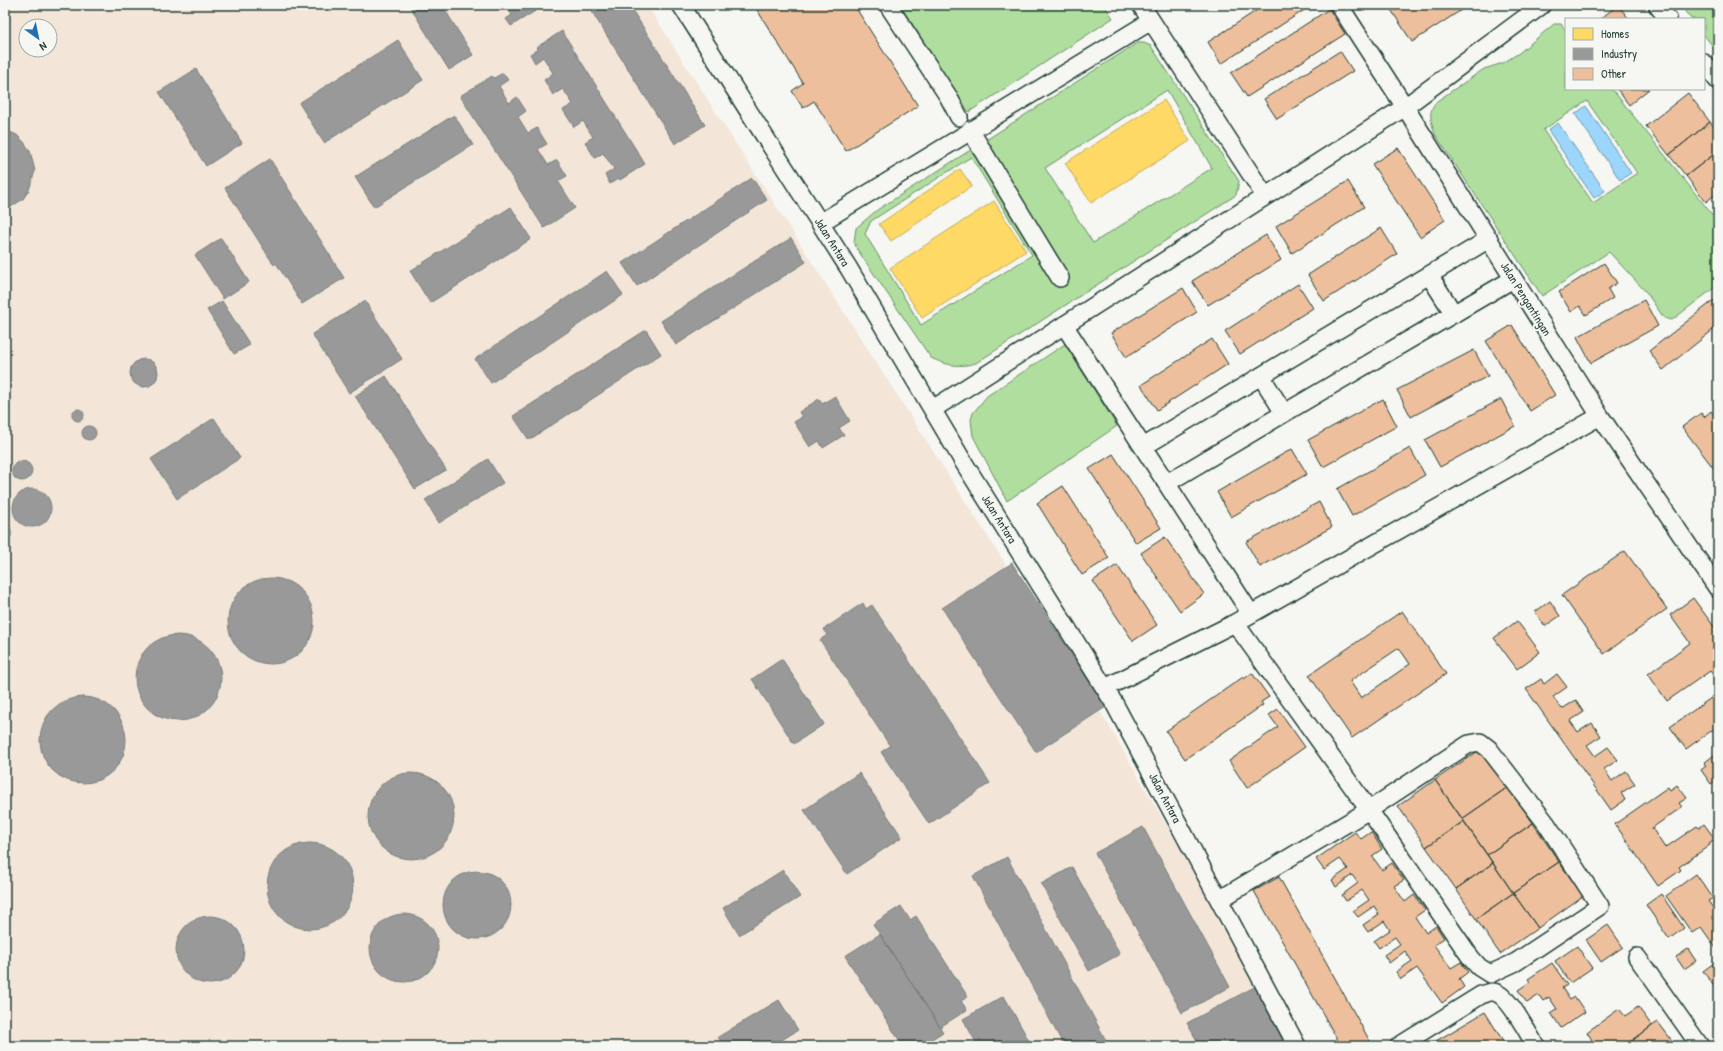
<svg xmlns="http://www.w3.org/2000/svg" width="1723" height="1051" viewBox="0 0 1723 1051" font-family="'Patrick Hand',sans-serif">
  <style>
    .built { fill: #f3e6d8; fill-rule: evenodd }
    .green { fill: #b0de9e; stroke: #688e69; fill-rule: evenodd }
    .water { fill: #9cd6fc; stroke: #6a99ac }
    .homes { fill: #ffd966; stroke: #bcaa57 }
    .industry { fill: #999; stroke: #747d7b }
    .building { fill: #edbf9c; stroke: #1f3d34; fill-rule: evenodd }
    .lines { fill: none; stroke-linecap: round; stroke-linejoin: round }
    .minor-casing { stroke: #1f3d34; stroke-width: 20 }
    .minor { stroke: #f6f6f2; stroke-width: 17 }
    .labels { text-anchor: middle; stroke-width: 4; stroke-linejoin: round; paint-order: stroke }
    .street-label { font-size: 12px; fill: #1f3d34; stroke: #f6f6f2 }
  </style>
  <rect width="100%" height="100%" fill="#f6f6f2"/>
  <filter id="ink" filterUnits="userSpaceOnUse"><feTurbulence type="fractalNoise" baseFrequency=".025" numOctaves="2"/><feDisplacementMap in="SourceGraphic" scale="8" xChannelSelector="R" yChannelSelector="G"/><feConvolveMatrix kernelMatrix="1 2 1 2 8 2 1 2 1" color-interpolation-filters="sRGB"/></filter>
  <g filter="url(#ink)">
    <!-- built -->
    <path class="built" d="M5 5H647L1108 724 1294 1046H5ZM26 26H50V50H26Z"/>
    <!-- green -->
    <path class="green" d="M900 5H1104L1113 18 969 112Z
      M1680 5H1718V53L1704 35V19H1691Z
      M1554 24H1561L1566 30V89H1612L1718 222V285L1672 320 1664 318 1646 292 1609 252 1542 296 1435 134C1431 121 1427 112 1437 101L1484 69 1503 63 1519 53ZM1587 101 1637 173 1593 203 1543 130Z
      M1137 43H1144L1151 46 1235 175 1239 181 1236 195 976 363C959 368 946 365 931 358L857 249 854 242 856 228 877 210ZM1167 90 1212 168 1093 243 1045 168ZM971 157 1032 255 921 325 865 234 871 221Z
      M1065 344 1117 426 1007 501 973 436 971 420 973 413 987 396Z"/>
    <!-- water -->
    <path class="water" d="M1586 106 1631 173 1620 180 1575 114Z
      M1558 123 1605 191 1594 198 1548 130Z"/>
    <!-- homes -->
    <path class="homes" d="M1164 100 1190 141 1091 203 1065 163Z
      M960 169 972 186 891 241 879 224Z
      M994 201 1026 251 922 318 890 268Z"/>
    <!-- industry -->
    <path class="industry" d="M409 5H442L473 55 449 70Z
      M505 5H545L511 26 506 19 512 15Z
      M603 5H629L705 125 675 144 592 12Z
      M562 31 645 164 620 180 619 178 610 184 605 175 614 169 603 153 595 158 585 142 593 137 583 121 574 127 563 110 573 104 563 89 553 95 544 80 553 73 543 57 535 63 530 54 538 49 537 47Z
      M398 40 423 80 324 143 299 103Z
      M196 69 242 143 206 166 159 92Z
      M503 73 508 80 499 86 509 103 517 97 526 111 518 117 528 133 537 128 547 144 538 149 548 165 557 160 567 176 558 181 575 208 544 228 460 96 492 76 494 78Z
      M454 115 473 145 374 207 355 177Z
      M5 130 17 135 24 142 30 151 35 171 29 190 23 199 5 211Z
      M270 159 344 278 302 304 276 263 274 265 225 188Z
      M752 178 767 200 637 286 622 263Z
      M511 207 531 239 430 303 410 271Z
      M221 238 249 282 223 299 195 255Z
      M791 238 806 262 676 345 661 321Z
      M607 271 623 295 491 383 475 359Z
      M222 301 250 345 234 354 207 310Z
      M365 301 402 359 349 393 312 334Z
      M646 330 661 354 529 440 513 416Z
      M130 373a14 14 0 1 1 28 0a14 14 0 1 1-28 0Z
      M386 376 446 470 415 489 355 396Z
      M835 396 850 421 839 428 844 435 823 448 819 441 810 447 794 422 802 417 799 412 819 399 822 404Z
      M72 415a6 6 0 1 1 12 0a6 6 0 1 1-12 0Z
      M214 418 240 458 177 499 151 459Z
      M82 433a7 7 0 1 1 14 0a7 7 0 1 1-14 0Z
      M488 459 503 483 439 523 425 500Z
      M12 471a10 10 0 1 1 20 0a10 10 0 1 1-20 0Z
      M13 508a19 19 0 1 1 38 0a19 19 0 1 1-38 0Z
      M5 520 11 530V536L5 545Z
      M1012 563 1106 707 1036 752 942 608Z
      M228 621a43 43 0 1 1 86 0a43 43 0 1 1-86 0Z
      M863 603 866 609 872 605 990 783 929 824 881 752 890 746 820 640 827 635 824 629Z
      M135 678a43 43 0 1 1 86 0a43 43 0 1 1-86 0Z
      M782 659 824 724 794 744 752 679Z
      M40 740a43 43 0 1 1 86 0a43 43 0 1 1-86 0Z
      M368 816a43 43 0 1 1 86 0a43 43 0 1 1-86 0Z
      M859 773 902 837 847 874 804 810Z
      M1143 827 1230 987 1182 1013 1095 853Z
      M267 886a43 43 0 1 1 86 0a43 43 0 1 1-86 0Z
      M1007 857 1109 1046H1064L973 876Z
      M1072 867 1120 954 1089 971 1041 884Z
      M783 870 800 897 739 935 723 908Z
      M443 905a34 34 0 1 1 68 0a34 34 0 1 1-68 0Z
      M901 906 910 920 916 916 968 997 961 1001 967 1010 940 1027 873 924Z
      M370 948a34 34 0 1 1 68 0a34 34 0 1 1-68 0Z
      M176 950a34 34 0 1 1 68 0a34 34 0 1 1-68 0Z
      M880 934 943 1032 921 1046H903L845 956Z
      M1258 985 1291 1046H1200L1187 1023Z
      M1004 996 1032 1046H978L963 1019Z
      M779 1000 798 1030 772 1046H724L718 1037Z
      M5 1042 12 1046H5Z"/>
    <!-- building -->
    <path class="building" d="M754 5H854L918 106 846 151 814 101 803 108 792 91 803 83Z
      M1265 5H1308L1309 7 1221 64 1208 42Z
      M1388 5H1469L1412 42Z
      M1618 5 1629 19H1600Z
      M1329 9 1345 34 1247 97 1231 73Z
      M1340 51 1353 71 1277 119 1264 99Z
      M1617 89H1649L1629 105Z
      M1688 93 1710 122 1669 155 1646 126Z
      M1710 122 1718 132V151L1686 176 1669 155Z
      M1398 148 1445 220 1420 237 1372 164Z
      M1718 151V192L1706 202 1686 176Z
      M1348 181 1364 207 1292 253 1276 226Z
      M1381 228 1397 254 1324 301 1308 275Z
      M1266 235 1281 260 1208 305 1192 281Z
      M1604 263 1617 283 1608 289 1613 298 1586 315 1580 306 1571 312 1559 292Z
      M1298 284 1313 308 1240 354 1225 331Z
      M1183 288 1197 312 1126 357 1111 333Z
      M1718 297V326L1663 370 1649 351Z
      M1644 300 1658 326 1591 363 1577 337Z
      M1512 325 1555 395 1530 411 1486 341Z
      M1212 339 1228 364 1157 410 1141 385Z
      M1474 350 1488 376 1411 417 1397 390Z
      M1383 399 1397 426 1323 467 1308 440Z
      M1501 399 1515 426 1440 467 1425 440Z
      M1711 411 1718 421V474L1682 427 1701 413 1704 417Z
      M1410 448 1425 475 1352 516 1337 489Z
      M1292 449 1307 474 1231 517 1217 492Z
      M1113 454 1161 528 1136 543 1089 469Z
      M1063 486 1109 558 1082 575 1037 503Z
      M1319 502 1332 527 1260 567 1246 542Z
      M1165 537 1204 594 1180 611 1141 553Z
      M1625 551 1667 609 1604 654 1562 595Z
      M1117 565 1157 625 1133 641 1093 581Z
      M1693 598 1718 632V681L1710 671 1667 701 1648 674 1690 643 1670 615Z
      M1550 601 1560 616 1545 626 1535 612Z
      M1402 611 1446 674 1352 738 1309 675ZM1399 648 1410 664 1361 698 1350 681Z
      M1517 621 1540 652 1517 669 1494 638Z
      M1252 673 1269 697 1261 702 1263 705 1185 759 1166 731 1243 677 1244 679Z
      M1557 674 1567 687 1553 697 1562 709 1576 700 1584 712 1570 721 1578 732 1592 723 1601 736 1587 745 1595 756 1608 747 1618 760 1604 769 1612 781 1626 771 1635 784 1621 793 1625 800 1611 810 1526 689 1541 679 1544 684Z
      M1718 693V726L1686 749 1670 727Z
      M1278 709 1305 747 1247 788 1229 761 1278 727 1269 715Z
      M1481 749 1508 787 1462 819 1435 780Z
      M1718 752V783L1716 780 1711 784 1701 770 1706 766 1704 763Z
      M1435 780 1464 821 1426 847 1398 806Z
      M1677 785 1687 798 1679 803 1682 807 1652 828 1665 848 1697 826 1699 828 1704 824 1715 839 1709 843 1710 845 1679 867 1681 870 1658 886 1615 824 1668 787 1670 790Z
      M1508 787 1533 823 1487 855 1462 819Z
      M1464 821 1493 863 1456 889 1426 847Z
      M1533 823 1559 862 1513 893 1487 855Z
      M1355 832 1361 839 1371 832 1382 849 1372 856 1382 870 1392 863 1404 880 1394 886 1405 902 1414 895 1425 910 1415 917 1426 933 1436 926 1444 938 1434 945 1451 968 1461 962 1468 972 1459 979 1464 987 1442 1003 1417 968 1401 979 1396 972 1412 961 1405 951 1389 963 1384 955 1400 944 1395 937 1379 948 1374 941 1390 930 1384 921 1368 932 1363 925 1379 914 1374 906 1358 917 1353 911 1369 900 1362 890 1346 901 1342 895 1358 883 1352 875 1336 887 1332 880 1348 869 1340 859 1324 870 1316 859Z
      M1559 862 1583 896 1538 928 1513 893Z
      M1493 863 1513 893 1476 919 1456 889Z
      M1696 874 1713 898 1708 901 1718 915V951L1701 927 1692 933 1666 896Z
      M1279 877 1372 1045 1371 1046H1341L1254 891Z
      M1513 893 1538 928 1500 954 1476 919Z
      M1661 894 1684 928 1669 939 1646 905Z
      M1608 925 1623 947 1601 962 1586 940Z
      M1577 946 1592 968 1570 983 1555 961Z
      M1688 949 1696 961 1684 969 1676 957Z
      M1718 960V992L1703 971Z
      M1552 963 1567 985 1562 988 1570 1000 1575 997 1585 1012 1561 1028 1551 1013 1557 1009 1549 997 1543 1001 1539 995 1527 1003 1518 990 1530 982 1528 979Z
      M1638 1007 1652 1026 1625 1046H1583L1592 1040 1587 1032 1619 1009 1625 1016Z
      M1485 1012 1506 1046H1427L1448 1034Z
      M1658 1022 1676 1046H1625L1652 1026Z"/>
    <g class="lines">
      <defs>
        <path id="minor" d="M681 5 848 267 964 463 1114 703 1297 1046
          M888 5 948 96 959 117
          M1141 5 1265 196
          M1339 5 1405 107 1600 416 1718 589
          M1657 5 1668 19
          M1704 63 1718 81
          M970 130 1060 278
          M820 223 1151 21
          M1429 275 1454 314
          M1064 325 1251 614
          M1261 376 1284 413
          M933 409 1405 107 1542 5
          M1143 447 1489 239
          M1167 483 1320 392 1513 279
          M1235 623 1600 416
          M1105 688 1235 623 1369 810 1219 900
          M1480 742 1489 749 1546 823 1600 906 1516 962 1490 974 1479 967 1471 958 1369 810 1458 751 1469 744Z
          M1637 957 1700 1046
          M1399 1046 1481 995C1485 994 1490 991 1493 992 1508 993 1528 1034 1536 1046"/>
      </defs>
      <!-- minor casing -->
      <use href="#minor" class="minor-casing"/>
      <!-- minor -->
      <use href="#minor" class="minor"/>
    </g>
  </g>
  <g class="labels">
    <!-- street labels -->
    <g class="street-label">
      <text transform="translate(832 242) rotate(58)" y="4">Jalan Antara</text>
      <text transform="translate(1526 299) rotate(58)" y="4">Jalan Pengantingan</text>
      <text transform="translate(999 519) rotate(58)" y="4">Jalan Antara</text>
      <text transform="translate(1165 798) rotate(62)" y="4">Jalan Antara</text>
    </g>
  </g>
  <!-- margin -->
  <rect width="1723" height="1051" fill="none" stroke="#f6f6f2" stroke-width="20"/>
  <rect x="10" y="10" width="1703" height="1031" fill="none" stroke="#1f3d34" stroke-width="1.5" filter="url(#ink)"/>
  <!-- legend -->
  <rect x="1565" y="18" width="140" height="72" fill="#f6f6f2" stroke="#a0aca6"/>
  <rect x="1573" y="28" width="20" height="12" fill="#ffd966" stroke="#a0aca6"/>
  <text x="1601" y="38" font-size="12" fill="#1f3d34">Homes</text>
  <rect x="1573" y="48" width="20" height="12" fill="#999999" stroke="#a0aca6"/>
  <text x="1601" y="58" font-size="12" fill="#1f3d34">Industry</text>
  <rect x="1573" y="68" width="20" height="12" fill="#edbf9c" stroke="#a0aca6"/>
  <text x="1601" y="78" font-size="12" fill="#1f3d34">Other</text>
  <!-- north arrow -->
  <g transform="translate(38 38) rotate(147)"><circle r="19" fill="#f6f6f2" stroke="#a0aca6"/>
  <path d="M0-3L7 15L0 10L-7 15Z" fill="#1f6fb2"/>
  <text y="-6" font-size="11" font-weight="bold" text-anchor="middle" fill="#1f3d34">N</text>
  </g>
</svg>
